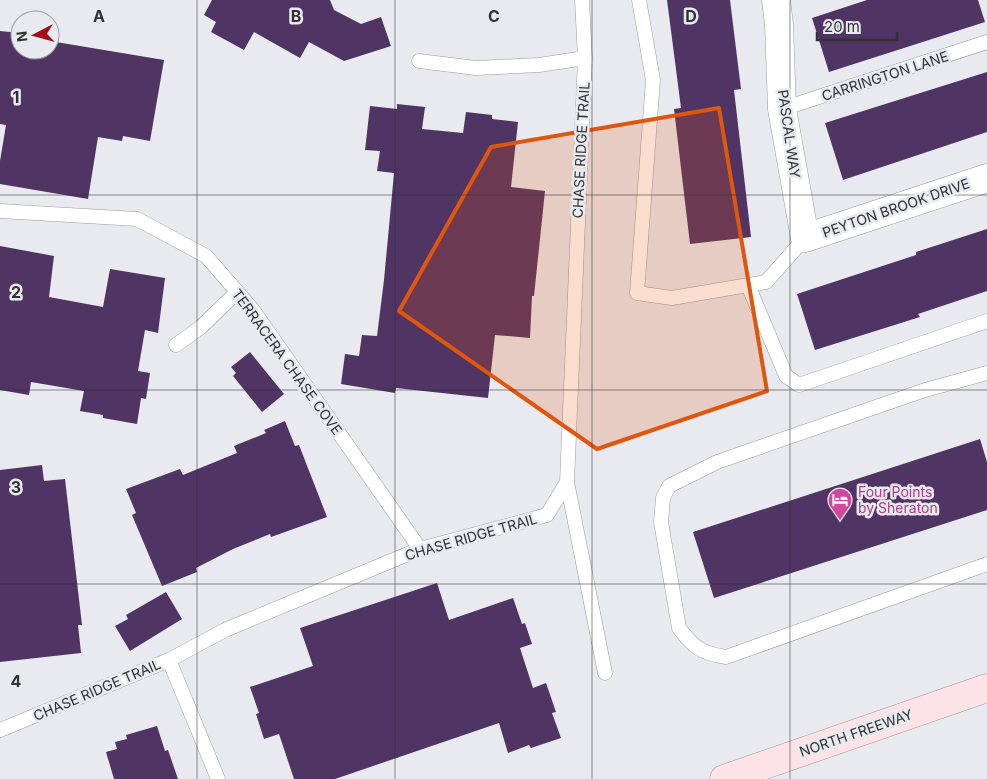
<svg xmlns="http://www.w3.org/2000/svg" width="987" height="779" viewBox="0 0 987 779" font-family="Inter,sans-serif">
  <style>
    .building { fill: #503464 }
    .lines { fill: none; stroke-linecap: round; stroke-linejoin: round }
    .lane-casing { stroke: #999ba0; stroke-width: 15 }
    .street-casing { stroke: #999ba0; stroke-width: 29 }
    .secondary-casing { stroke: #999ba0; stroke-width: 29 }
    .lane { stroke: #fff; stroke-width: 14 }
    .street { stroke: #fff; stroke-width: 28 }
    .secondary { stroke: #fde2e6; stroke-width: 28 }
    .marked { fill: #df570e; fill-opacity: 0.2; stroke: #df570e; stroke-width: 4; stroke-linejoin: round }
    .grid { fill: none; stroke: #313233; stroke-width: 1; stroke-opacity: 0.55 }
    .labels { text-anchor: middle; stroke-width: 5; stroke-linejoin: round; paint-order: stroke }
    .street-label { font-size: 14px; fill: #313233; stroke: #e8eaef }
    .hotel-label { font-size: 14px; fill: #b23c85; stroke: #e8eaef; text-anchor: start }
    .grid-label { font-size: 16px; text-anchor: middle; font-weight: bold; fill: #313233; stroke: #e8eaef; stroke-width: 5; stroke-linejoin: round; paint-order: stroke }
  </style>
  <rect width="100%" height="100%" fill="#e8eaef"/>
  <!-- building -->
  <path class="building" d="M212 0H330L334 10 361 24 381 17 391 46 344 61 309 42 300 58 254 32 244 50 211 32 216 22 204 15Z
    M667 0H730L741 89 734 90 751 237 690 244 674 109 681 108Z
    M867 0H978L985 22 829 72 812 18Z
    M0 31 20 33V50H50V41L164 60 150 141 123 136 122 141 98 137 88 199 0 184V161L6 125 0 124Z
    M987 72V132L843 180 825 123Z
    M397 104 425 107 422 129 463 133 466 112 492 115V119L518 122 511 187 545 191 534 296H532L530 338 495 335 488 398 396 388 395 393 341 384 345 354 359 356 362 335 377 336 384 280 394 173 377 171 380 151 365 150 370 106 397 109Z
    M987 229V291L918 314 920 317 815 350 797 294 916 255V252Z
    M0 246 54 256 49 297 103 307 110 269 165 278 158 333 145 330 138 371 150 373 146 399 141 398 137 424 103 418V415L80 411 84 391 31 382 29 395 0 390Z
    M250 352 284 394 262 412 233 376 236 373 231 367Z
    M285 421 295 446 299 445 327 517 271 537 270 534 233 549 196 568 197 572 162 586 132 515 136 513 126 489 180 469 183 475 237 453 234 446 266 433 264 430Z
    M980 439 987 462V510L714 598 693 532Z
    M42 465 44 481 65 479 82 625H78L81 653 0 662V470Z
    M437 583 449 620 513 598 522 624 525 623 532 644 520 648 533 688 546 683 556 712 552 713 561 738 531 748 529 745 508 753 499 723 335 779H294L279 734 264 739 256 714 259 713 250 687 313 666 300 628Z
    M166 592 182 619 130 651 115 626 128 619 126 615Z
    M157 726 165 751 168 750 178 779H114L106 752 117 749 115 742 127 739 126 735Z"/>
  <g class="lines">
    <defs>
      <path id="lane" d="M639 0 653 80 637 293 672 298 766 282 805 238
        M419 61 476 68 539 65 585 58
        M782 109 987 42
        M0 211 137 219 206 256 253 310 420 549
        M748 285 786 376 799 385 987 321
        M176 345 201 327 237 292
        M987 373 925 390 717 462 669 486 663 498 661 522 679 628C694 648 701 653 726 657L987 564
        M567 482 605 673
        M169 660 218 779
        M0 730 169 660 225 630 420 549 547 515 567 482 585 58 582 0"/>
      <path id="street" d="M776 0 779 24 782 109 805 238 987 178"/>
      <path id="secondary" d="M724 779 987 688"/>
    </defs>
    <!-- lane casing -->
    <use href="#lane" class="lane-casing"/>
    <!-- street casing -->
    <use href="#street" class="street-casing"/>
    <!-- secondary casing -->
    <use href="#secondary" class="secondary-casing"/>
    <!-- lane -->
    <use href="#lane" class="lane"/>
    <!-- street -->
    <use href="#street" class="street"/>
    <!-- secondary -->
    <use href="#secondary" class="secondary"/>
  </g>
  <!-- marked area -->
  <path class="marked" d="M719 108 767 391 597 449 399 311 491 147Z"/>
  <!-- grid -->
  <path class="grid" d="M197 0V779M395 0V779M592 0V779M790 0V779M0 195H987M0 390H987M0 584H987"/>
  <!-- icons -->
  <defs>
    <symbol id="hotel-pin" viewBox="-11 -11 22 30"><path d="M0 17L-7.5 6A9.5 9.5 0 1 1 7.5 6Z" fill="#d1479c" stroke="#e8eaef"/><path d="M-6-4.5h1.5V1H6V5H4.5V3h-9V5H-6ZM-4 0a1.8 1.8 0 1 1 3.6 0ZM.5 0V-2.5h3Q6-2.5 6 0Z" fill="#fff"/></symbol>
  </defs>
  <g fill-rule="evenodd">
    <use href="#hotel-pin" x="826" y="486" width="28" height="38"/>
  </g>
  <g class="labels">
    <!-- street labels -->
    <g class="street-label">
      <text transform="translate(885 76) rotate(-18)" y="5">CARRINGTON LANE</text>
      <text transform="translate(789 134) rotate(82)" y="5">PASCAL WAY</text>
      <text transform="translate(581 150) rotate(-87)" y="5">CHASE RIDGE TRAIL</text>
      <text transform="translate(896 208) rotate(-19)" y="5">PEYTON BROOK DRIVE</text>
      <text transform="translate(287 362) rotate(54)" y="5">TERRACERA CHASE COVE</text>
      <text transform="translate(471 537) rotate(-16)" y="5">CHASE RIDGE TRAIL</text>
      <text transform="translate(97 690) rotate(-23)" y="5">CHASE RIDGE TRAIL</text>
      <text transform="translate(856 733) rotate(-19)" y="5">NORTH FREEWAY</text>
    </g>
    <!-- hotel labels -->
    <g class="hotel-label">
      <text x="858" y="497">Four Points<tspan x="858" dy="16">by Sheraton</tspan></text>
    </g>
  </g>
  <g class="grid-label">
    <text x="99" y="22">A</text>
    <text x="296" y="22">B</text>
    <text x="494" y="22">C</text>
    <text x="691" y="22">D</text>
    <text x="16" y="103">1</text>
    <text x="16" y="298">2</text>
    <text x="16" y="493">3</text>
    <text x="16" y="687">4</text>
  </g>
  <!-- north arrow -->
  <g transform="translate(35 35) rotate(264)"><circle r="24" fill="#e8eaef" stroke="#9fa0a4"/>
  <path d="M0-4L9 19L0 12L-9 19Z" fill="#a50d19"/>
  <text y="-8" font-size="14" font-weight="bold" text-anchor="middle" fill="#313233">N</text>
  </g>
  <!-- scale -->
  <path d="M817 32v8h80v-8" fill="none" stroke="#313233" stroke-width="2.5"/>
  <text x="824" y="32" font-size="15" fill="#313233" stroke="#e8eaef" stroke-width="4" paint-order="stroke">20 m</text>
</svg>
